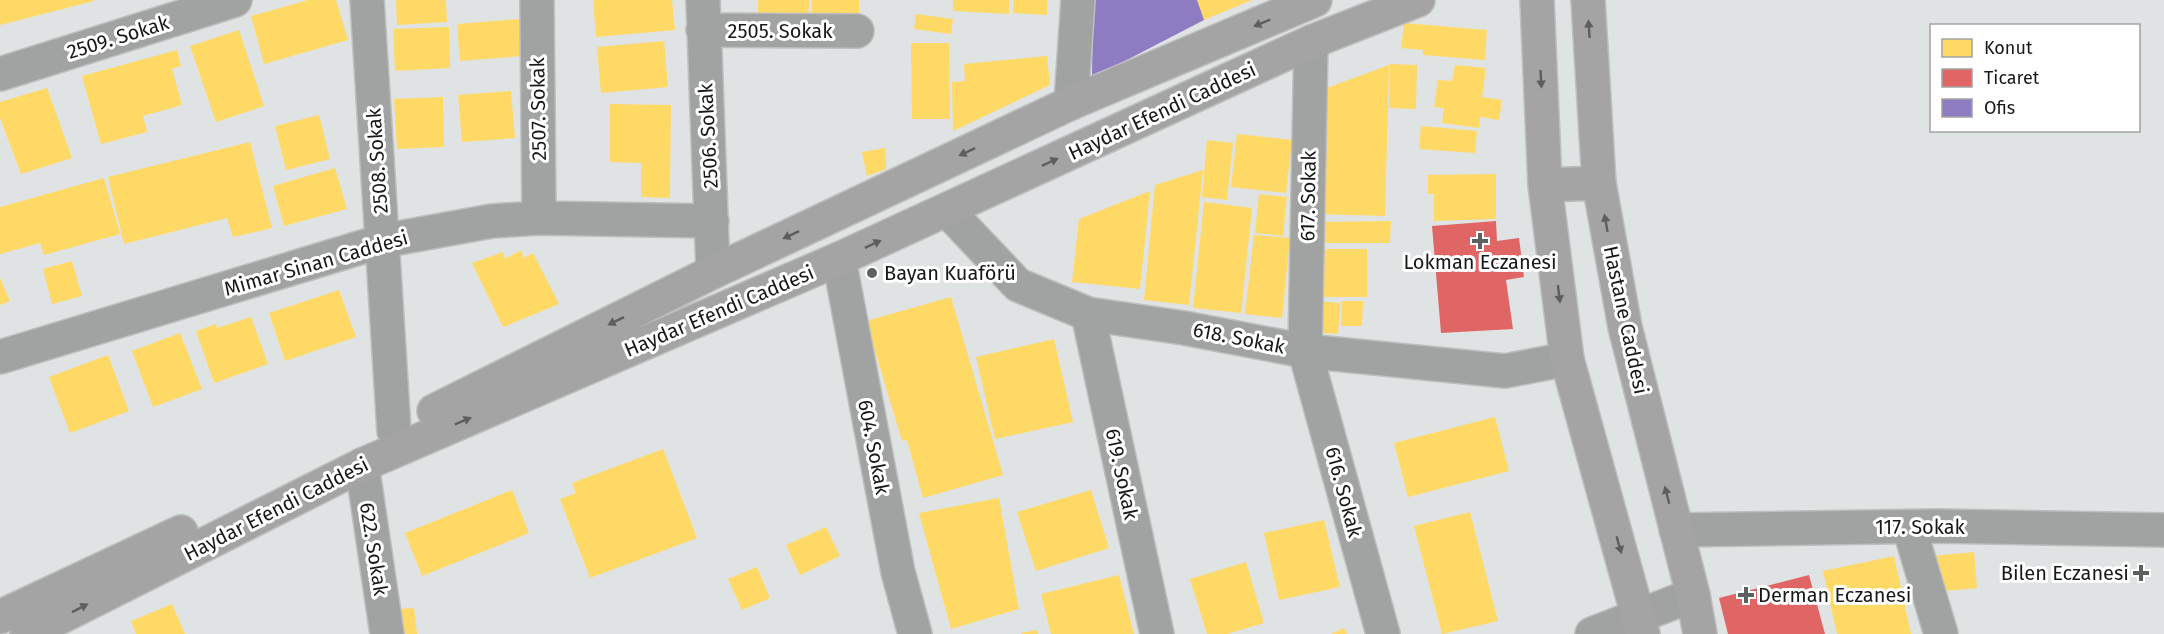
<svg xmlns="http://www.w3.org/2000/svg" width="2164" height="634" viewBox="0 0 2164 634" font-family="'Fira Sans',sans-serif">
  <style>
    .homes { fill: #ffd966 }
    .shops { fill: #e06666 }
    .offices { fill: #8e7cc3 }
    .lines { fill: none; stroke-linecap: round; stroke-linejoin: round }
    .minor-casing { stroke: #bdbebe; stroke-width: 36 }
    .major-casing { stroke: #bdbebe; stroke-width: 36 }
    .minor { stroke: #a1a2a2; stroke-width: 33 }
    .major { stroke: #a4a4a4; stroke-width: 33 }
    .oneway { fill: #5e5e5e }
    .poi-dot { fill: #5d6060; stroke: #fff; stroke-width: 2 }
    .labels { text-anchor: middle; stroke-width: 6; stroke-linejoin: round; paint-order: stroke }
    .street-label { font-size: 20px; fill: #171919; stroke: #fff }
    .poi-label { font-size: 20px; fill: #171919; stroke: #fff; text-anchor: start }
  </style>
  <rect width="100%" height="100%" fill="#e0e3e3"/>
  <!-- homes -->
  <path class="homes" d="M0 0H94V1L0 25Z
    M308 0H336L348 40 264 64 251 16Z
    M396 0H446L447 22 397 25Z
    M593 0H672L675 30 596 37Z
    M758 0H809L808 24H758Z
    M812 0H859V13L812 14Z
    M953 0H1009V14L953 11Z
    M1014 0H1047V15L1013 13Z
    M1197 0H1252L1204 20Z
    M916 14 953 19 951 34 914 29Z
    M519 19 522 56 460 61 457 24Z
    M1404 23 1487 30 1485 60 1423 55V50L1401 48Z
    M449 27 450 68 395 71 393 29Z
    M239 30 264 106 216 122 190 46Z
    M664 41 668 87 601 93 597 47Z
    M911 43H949L950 119H912Z
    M177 50 181 66 172 69 182 105 143 116 147 132 101 144 82 76Z
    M1047 56 1050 85 953 131 952 82 965 81 964 64Z
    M1390 64 1417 65 1416 109 1389 108Z
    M1389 65 1385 216 1314 214 1316 92Z
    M1455 65 1486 68 1482 97 1502 100 1499 120 1480 117 1479 128 1442 123 1444 108 1434 107 1438 80 1452 81Z
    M47 88 72 158 21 174 0 118V102Z
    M511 91 515 138 462 142 458 95Z
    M443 97 444 147 397 149 394 99Z
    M610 104 671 105 670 198 641 197V163L610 162Z
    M319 115 330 159 286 170 275 126Z
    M1421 126 1477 131 1475 153 1419 149Z
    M1237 134 1292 140 1286 193 1231 187Z
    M1207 140 1233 143 1227 200 1202 197Z
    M250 142 272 228 233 237 227 218 124 244 108 177Z
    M885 148 886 169 867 176 862 152Z
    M335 168 347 209 284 226 273 186Z
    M1203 170 1189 305 1144 300 1155 185Z
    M1496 174V219L1434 221V194H1428V175Z
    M104 178 120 234 44 255 40 243 0 254V207Z
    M1150 191 1140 289 1072 282 1079 219Z
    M1259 194 1287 197 1283 236 1255 233Z
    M1204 202 1252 208 1241 313 1193 308Z
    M1391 221 1390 243H1321L1320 222Z
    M1254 235 1290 238 1282 318 1245 314Z
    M1314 249H1367V297H1314Z
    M521 250 524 258 533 253 559 304 503 327 472 263 503 252 505 259Z
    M72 261 82 296 52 304 43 269Z
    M0 278 10 301 0 305Z
    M339 290 356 337 285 361 269 313Z
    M951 297 1003 475 923 498 907 440 902 441 866 321Z
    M1315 301 1340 303 1338 334 1312 332Z
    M1342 301H1363L1362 326H1341Z
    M251 317 268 364 214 383 196 331 216 324 217 328Z
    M180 333 202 389 153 407 132 351Z
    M1054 339 1073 422 995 439 976 357Z
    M108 355 129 411 70 433 49 377Z
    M1495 417 1509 471 1408 497 1394 443Z
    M663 449 697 538 590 578 560 499 576 493 572 483Z
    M512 490 529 533 422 576 405 533Z
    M1091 490 1109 548 1036 571 1017 512Z
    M999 498 1019 609 951 629 919 513Z
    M1470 512 1498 621 1442 634 1414 526Z
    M1324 520 1340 587 1279 600 1264 533Z
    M826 527 840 556 800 575 786 545Z
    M1974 552 1977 588 1933 592 1931 556Z
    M1894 556 1911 634H1837L1823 571Z
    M1246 562 1264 623 1227 634H1207L1190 579Z
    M757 567 770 598 742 610 728 579Z
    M1119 575 1134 634H1051L1041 594Z
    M172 604 185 634H136L131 621Z
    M414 608 417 634H400L397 609Z
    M1344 628 1347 634H1331Z
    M1037 630 1038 634H1021V633Z"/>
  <!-- shops -->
  <path class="shops" d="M1496 221 1497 241 1519 238 1524 277 1506 280 1513 329 1441 333 1432 226Z
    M1809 575 1825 634H1728L1719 598Z"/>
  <!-- offices -->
  <path class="offices" d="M1093 0H1197L1204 20 1092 78Z"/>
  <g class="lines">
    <defs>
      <path id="minor" d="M367 0 394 431
        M537 0 539 218
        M703 0 713 272
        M703 30 857 31
        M1311 42 1305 351 1383 634
        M0 74 235 0
        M1071 103 1078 0
        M947 210 1018 285 1088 314 1184 328 1305 351 1505 371 1567 359
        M839 259 898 572 915 634
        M1088 314 1157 634
        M0 357 382 241 492 221 539 218 712 221
        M362 465 387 634
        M1909 527 1941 634
        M1676 530 1937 526 2164 530
        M1592 634 1693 595"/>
      <path id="major" d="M1537 0 1545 185 1567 359 1643 634
        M1588 0 1599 183 1625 327 1693 595 1700 634
        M1545 185 1599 183
        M434 411 713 272 1071 103 1315 0
        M0 617 181 532
        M27 634 362 465 839 259 1311 42 1418 0"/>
    </defs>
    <!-- minor casing -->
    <use href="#minor" class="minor-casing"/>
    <!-- major casing -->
    <use href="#major" class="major-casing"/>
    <!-- minor -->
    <use href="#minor" class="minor"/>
    <!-- major -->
    <use href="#major" class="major"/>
  </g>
  <!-- one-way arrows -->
  <defs><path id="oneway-solid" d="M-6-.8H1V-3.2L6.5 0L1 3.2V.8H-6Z" transform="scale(1.5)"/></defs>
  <g class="oneway">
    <use href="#oneway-solid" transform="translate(1262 23) rotate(157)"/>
    <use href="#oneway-solid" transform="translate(1589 29) rotate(-94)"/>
    <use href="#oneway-solid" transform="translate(1541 79) rotate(87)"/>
    <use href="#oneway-solid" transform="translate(967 152) rotate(155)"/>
    <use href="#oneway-solid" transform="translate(1050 162) rotate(-25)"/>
    <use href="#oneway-solid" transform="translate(1606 223) rotate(-100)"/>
    <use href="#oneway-solid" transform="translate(791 235) rotate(155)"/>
    <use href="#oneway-solid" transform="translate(873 244) rotate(-25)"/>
    <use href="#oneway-solid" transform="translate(1559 294) rotate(83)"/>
    <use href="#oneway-solid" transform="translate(616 321) rotate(154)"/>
    <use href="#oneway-solid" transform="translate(463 421) rotate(-23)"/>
    <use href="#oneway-solid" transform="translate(1667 495) rotate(-104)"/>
    <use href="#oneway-solid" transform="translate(1619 545) rotate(74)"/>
    <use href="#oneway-solid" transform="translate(80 608) rotate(-27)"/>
  </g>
  <!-- markers -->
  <g class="poi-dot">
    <path d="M1477 232h6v6h6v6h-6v6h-6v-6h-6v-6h6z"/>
    <circle cx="872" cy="273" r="6"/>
    <path d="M2138 564h6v6h6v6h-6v6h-6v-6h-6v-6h6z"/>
    <path d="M1743 586h6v6h6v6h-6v6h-6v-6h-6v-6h6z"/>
  </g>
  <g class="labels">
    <!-- street labels -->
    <g class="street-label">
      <text x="780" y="38">2505. Sokak</text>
      <text transform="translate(118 37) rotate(-17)" y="7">2509. Sokak</text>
      <text transform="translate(538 109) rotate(-91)" y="7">2507. Sokak</text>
      <text transform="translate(1162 111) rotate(-25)" y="7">Haydar Efendi Caddesi</text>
      <text transform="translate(708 136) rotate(-93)" y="7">2506. Sokak</text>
      <text transform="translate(377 161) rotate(-94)" y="7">2508. Sokak</text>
      <text transform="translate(1308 196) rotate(-89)" y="7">617. Sokak</text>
      <text transform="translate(316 263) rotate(-16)" y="7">Mimar Sinan Caddesi</text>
      <text transform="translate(719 311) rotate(-23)" y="7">Haydar Efendi Caddesi</text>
      <text transform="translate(1626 320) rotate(78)" y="7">Hastane Caddesi</text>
      <text transform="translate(1239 338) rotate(11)" y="7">618. Sokak</text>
      <text transform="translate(874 447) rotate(79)" y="7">604. Sokak</text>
      <text transform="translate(1122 474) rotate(78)" y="7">619. Sokak</text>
      <text transform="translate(1344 492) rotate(75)" y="7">616. Sokak</text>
      <text transform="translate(276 509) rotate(-27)" y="7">Haydar Efendi Caddesi</text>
      <text x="1920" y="534">117. Sokak</text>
      <text transform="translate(374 549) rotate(81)" y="7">622. Sokak</text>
    </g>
    <!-- poi labels -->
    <g class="poi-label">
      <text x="1480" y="269" text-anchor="middle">Lokman Eczanesi</text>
      <text x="884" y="280">Bayan Kuaförü</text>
      <text x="2129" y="580" text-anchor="end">Bilen Eczanesi</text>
      <text x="1758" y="602">Derman Eczanesi</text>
    </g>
  </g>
  <!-- legend -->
  <rect x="1930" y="24" width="210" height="108" fill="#ffffff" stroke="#a2a3a3" stroke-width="1.5"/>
  <rect x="1942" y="39" width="30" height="18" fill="#ffd966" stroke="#a2a3a3" stroke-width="1.5"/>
  <text x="1984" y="54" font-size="18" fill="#171919">Konut</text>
  <rect x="1942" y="69" width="30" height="18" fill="#e06666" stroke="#a2a3a3" stroke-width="1.5"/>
  <text x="1984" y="84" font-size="18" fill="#171919">Ticaret</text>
  <rect x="1942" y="99" width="30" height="18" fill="#8e7cc3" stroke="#a2a3a3" stroke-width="1.5"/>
  <text x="1984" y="114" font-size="18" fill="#171919">Ofis</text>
</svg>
